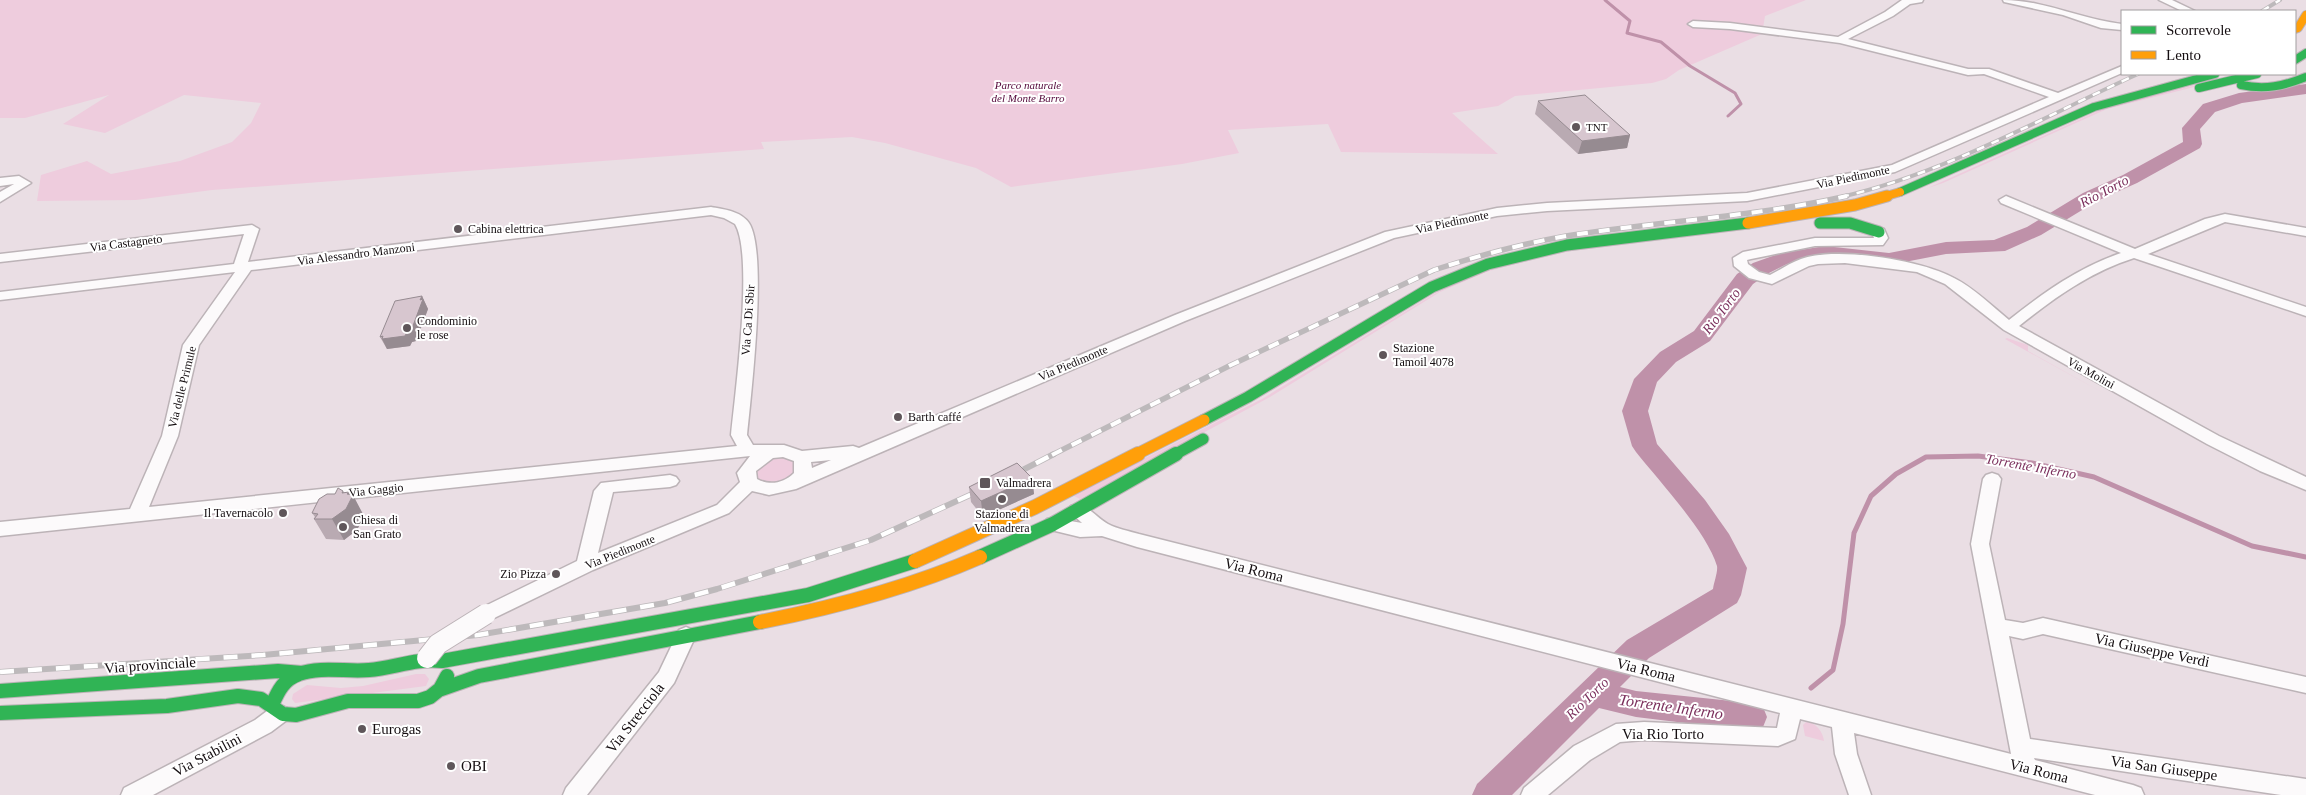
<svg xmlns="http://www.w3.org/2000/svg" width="2306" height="795" viewBox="0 0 2306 795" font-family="Georgia,serif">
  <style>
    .green { fill: #ecd }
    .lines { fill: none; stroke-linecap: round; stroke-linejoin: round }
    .stream-far1 { stroke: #bf91a9; stroke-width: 3 }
    .stream { stroke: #bf91a9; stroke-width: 5 }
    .river { fill: #bf91a9; fill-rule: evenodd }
    .street-casing { stroke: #bcb3b7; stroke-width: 3 }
    .fast-far2-casing { stroke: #bcb3b7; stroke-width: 10 }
    .fast-far1-casing { stroke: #bcb3b7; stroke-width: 13 }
    .fast-casing { stroke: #bcb3b7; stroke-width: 16 }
    .slow-far2-casing { stroke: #bcb3b7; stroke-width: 10 }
    .slow-far1-casing { stroke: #bcb3b7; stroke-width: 13 }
    .slow-casing { stroke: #bcb3b7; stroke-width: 16 }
    .street { fill: #fcfafb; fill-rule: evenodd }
    .fast-far2 { stroke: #30b455; stroke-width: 8 }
    .fast-far1 { stroke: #30b455; stroke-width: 11 }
    .fast { stroke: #30b455; stroke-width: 14 }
    .slow-far2 { stroke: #ff9f0a; stroke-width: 8 }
    .slow-far1 { stroke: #ff9f0a; stroke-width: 11 }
    .slow { stroke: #ff9f0a; stroke-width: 14 }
    .rail-far2-casing { stroke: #bdb9bb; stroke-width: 4 }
    .rail-far1-casing { stroke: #bdb9bb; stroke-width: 5.5 }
    .rail-casing { stroke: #bdb9bb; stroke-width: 6 }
    .rail-far2 { stroke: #fff; stroke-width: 2.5; stroke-dasharray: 8; stroke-linecap: butt }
    .rail-far1 { stroke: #fff; stroke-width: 4; stroke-dasharray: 11; stroke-linecap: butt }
    .rail { stroke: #fff; stroke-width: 4.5; stroke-dasharray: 14; stroke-linecap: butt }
    .street-bridge-casing { stroke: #bcb3b7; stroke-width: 22; stroke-linecap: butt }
    .street-bridge { stroke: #fcfafb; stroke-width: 20 }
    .wall { fill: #b9aab2 }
    .shaded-wall { fill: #968b91 }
    .building { fill: #d7c6cf; stroke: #968b91 }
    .poi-dot { fill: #5f565a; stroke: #fff; stroke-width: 2 }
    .labels { text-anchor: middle; stroke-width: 4; stroke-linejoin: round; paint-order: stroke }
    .far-park-label { font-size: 11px; font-style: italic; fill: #54073a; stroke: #fff }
    .far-poi-label { font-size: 11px; fill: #140d10; stroke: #fff; text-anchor: start }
    .street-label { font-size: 12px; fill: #140d10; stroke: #fff }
    .poi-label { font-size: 12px; fill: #140d10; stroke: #fff; text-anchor: start }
    .water-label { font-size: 14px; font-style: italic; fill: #7a2e5b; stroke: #fff }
    .near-street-label { font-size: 15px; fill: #140d10; stroke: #fff }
    .near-poi-label { font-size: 15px; fill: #140d10; stroke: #fff; text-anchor: start }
    .near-water-label { font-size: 16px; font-style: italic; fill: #7a2e5b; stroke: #fff }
  </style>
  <rect width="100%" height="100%" fill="#eadee4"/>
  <!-- green -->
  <path class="green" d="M0 0H1806L1765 16 1762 34 1679 70 1666 79 1652 83 1515 96 1498 106 1452 113 1498 154 1341 152 1328 124 1228 130 1239 153 1182 164 1011 187 976 168 885 143 852 137 761 142 764 149 212 190 136 200 37 201 41 175 87 161 111 174 180 161 232 142 251 123 261 103 184 95 105 133 63 124 109 95 25 118H0Z
    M2219 79 2222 80 2107 109 1943 183 1873 206 1771 226 1595 247 1552 254 1486 272 1440 292 1270 397 1080 499 1074 496 1082 490 1262 399 1434 294 1477 274 1553 253 1775 225 1874 205 1928 188 2105 108Z
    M2007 338 2028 345V351L2105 394 2005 339Z
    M776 457H786L795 462 796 472C783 483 773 486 758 480L756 470 771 458Z
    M416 674H425L429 679 426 686 295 703 292 699 293 694 307 685 341 688 363 686Z
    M1806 722C1816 722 1823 732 1824 741L1805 736 1803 725Z"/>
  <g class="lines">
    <!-- stream-far1 -->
    <path class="stream-far1" d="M1605 0 1630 21 1627 33 1661 42 1690 66 1735 93 1741 104 1728 116"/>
    <!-- stream -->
    <path class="stream" d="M1811 688 1833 670 1843 624 1854 533 1871 496 1896 474 1926 457 1978 456 2032 463 2094 477 2252 546 2306 557"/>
    <!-- river -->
    <path class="river" d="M2306 84V94L2242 103 2215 112 2200 129 2202 144 2200 148 2137 183 2097 201 2041 235 2005 251 1946 254 1889 265 1825 258 1787 264 1769 273 1753 284 1710 341 1676 362 1657 382 1648 411 1657 444 1705 500 1729 534 1747 568 1741 595 1737 603 1649 658 1620 687 1636 691 1751 703 1763 707 1767 717 1763 727 1751 731 1636 717 1599 708 1512 795H1472L1477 784 1627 640 1713 589C1714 582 1718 572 1717 566 1707 532 1659 481 1636 452L1632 446 1622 411 1634 379 1660 352 1694 331 1737 274 1753 263 1781 253 1825 246 1889 253 1946 242 1994 240 2027 227 2083 193 2123 175 2183 142 2182 128 2203 104 2239 93Z"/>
    <defs>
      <path id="street" d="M1902 0H1923L1922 2 1910 4 1893 16 1848 39 1968 69H1989L2058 93 2122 66V73L1895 172 1747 201 1547 211 1497 216 1394 238 1185 321 796 489 769 495 752 491 729 513 593 570 486 622 479 619 476 614 479 609 577 561 594 491 601 483 670 475 676 477 679 481 676 485 670 487 613 492 598 553 717 505 740 482 737 473 750 456 0 536V522L130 509 162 436 183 345 235 272 0 300V292L234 264 244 234 0 262V254L252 225 259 229 248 262 711 207C723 209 741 211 749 223 768 252 751 395 747 435L753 445H784L802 451 853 446 859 448 1175 315 1385 232 1497 208 1547 203 1747 193 1892 165 2049 97 1984 74 1968 75 1840 43 1730 29 1693 27 1688 24 1693 21 1730 23 1838 37 1885 12ZM711 215 724 218 735 224C754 255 735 394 731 435L737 446 149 507 178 436 199 345 251 270ZM773 458 783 457 794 461V473C784 483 770 486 757 479L756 471ZM831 460 812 468 811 462Z
        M2003 0C2045 0 2082 20 2122 24V30L2101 28 2063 15 2004 2Z
        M2159 0H2172L2195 11H2182Z
        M19 176 31 183 0 202V192L14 184 0 186V178Z
        M2006 196 2135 249 2205 219 2225 214 2306 228V236L2225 222 2148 254 2306 307V316L2134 258C2090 272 2054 298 2019 326L2219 436 2306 477V490L2260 471 2207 444 2004 330 1945 284 1917 272 1845 263 1818 264 1809 266 1772 284 1749 278 1734 266 1733 258 1743 252 1815 238H1874L1872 232 1879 228 1884 229 1888 238 1883 245 1815 246 1751 259 1747 260 1748 264 1759 272 1770 275C1780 270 1790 263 1801 259 1835 246 1922 260 1954 278 1974 288 1992 306 2009 320 2043 293 2079 267 2121 253L2001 203 1999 200Z
        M1992 473 1998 475 2001 479 1989 544 2005 620 2023 623 2043 618 2306 677V693L2043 634 2023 639 2009 636 2030 739 2306 779V795H2281L2034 758 2035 760 2133 785 2141 788 2144 795H2095L1854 733 1857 754 1871 795H1849L1835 754 1832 727 1800 719 1795 739 1778 746 1644 740 1620 742 1590 760 1548 795H1521L1524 788 1574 746 1616 724 1644 722 1777 728 1780 713 1137 547 1102 536 1080 537 1047 529 1044 524 1047 519 1053 518 1082 523 1068 510 1071 506C1086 501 1095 517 1108 524 1117 529 1129 531 1139 534L2011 754 1971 544 1983 479 1986 475Z
        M686 627 693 630 696 635 674 683 587 795H563L566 788 659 672 679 630Z
        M279 705 287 708 290 714 287 720 271 732 153 795H121L124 788 255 720 271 708Z"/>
      <path id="fast-far2" d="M2295 60 2306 53
        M2241 85C2265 90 2284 86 2306 77
        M2199 88 2257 74
        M1900 192 2094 107 2215 74"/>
      <path id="fast-far1" d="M1820 223H1850L1879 232
        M1204 420 1248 397 1432 287 1488 264 1567 245 1748 223
        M1174 455 1203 439"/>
      <path id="fast" d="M980 557 1053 524 1176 454
        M439 690 479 676 760 622
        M0 691 278 671 302 673
        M272 705C278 691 284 679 299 674 321 666 346 672 369 670 394 668 416 658 442 661L808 595 915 561
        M0 713 167 706 238 696 261 699 283 714 296 715 348 701H418L430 697 440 689 447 676"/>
      <path id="slow-far2" d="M2295 29 2298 28 2306 15
        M1883 197 1900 192"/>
      <path id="slow-far1" d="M1748 223 1855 205 1887 196
        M1135 455 1204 420"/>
      <path id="slow" d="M915 561 1035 507 1138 454
        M760 622C836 607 909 588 980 557"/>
    </defs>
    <!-- street casing -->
    <use href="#street" class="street-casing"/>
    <!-- fast-far2 casing -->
    <use href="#fast-far2" class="fast-far2-casing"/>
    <!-- fast-far1 casing -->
    <use href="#fast-far1" class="fast-far1-casing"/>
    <!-- fast casing -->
    <use href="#fast" class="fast-casing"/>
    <!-- slow-far2 casing -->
    <use href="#slow-far2" class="slow-far2-casing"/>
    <!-- slow-far1 casing -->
    <use href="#slow-far1" class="slow-far1-casing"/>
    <!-- slow casing -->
    <use href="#slow" class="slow-casing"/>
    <!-- street -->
    <use href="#street" class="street"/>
    <!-- fast-far2 -->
    <use href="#fast-far2" class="fast-far2"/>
    <!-- fast-far1 -->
    <use href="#fast-far1" class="fast-far1"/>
    <!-- fast -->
    <use href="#fast" class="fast"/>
    <!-- slow-far2 -->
    <use href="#slow-far2" class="slow-far2"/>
    <!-- slow-far1 -->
    <use href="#slow-far1" class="slow-far1"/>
    <!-- slow -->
    <use href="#slow" class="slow"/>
    <defs>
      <path id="rail-far2" d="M2262 11 2280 0
        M1841 197C1946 173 2041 118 2138 74"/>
      <path id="rail-far1" d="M1052 455 1231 365 1434 270C1477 256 1521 244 1566 236 1660 221 1754 217 1847 196"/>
      <path id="rail" d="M1011 476 1054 454
        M0 672 263 655 478 635 665 603 717 589 871 540 981 490"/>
    </defs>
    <!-- rail-far2 casing -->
    <use href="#rail-far2" class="rail-far2-casing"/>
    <!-- rail-far1 casing -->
    <use href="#rail-far1" class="rail-far1-casing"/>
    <!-- rail casing -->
    <use href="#rail" class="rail-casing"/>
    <!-- rail-far2 -->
    <use href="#rail-far2" class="rail-far2"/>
    <!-- rail-far1 -->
    <use href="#rail-far1" class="rail-far1"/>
    <!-- rail -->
    <use href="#rail" class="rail"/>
    <defs>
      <path id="street-bridge" d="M427 658 438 644 486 614"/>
    </defs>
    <!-- street-bridge casing -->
    <use href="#street-bridge" class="street-bridge-casing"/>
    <!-- street-bridge -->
    <use href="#street-bridge" class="street-bridge"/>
  </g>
  <!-- wall -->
  <path class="wall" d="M1538 101 1630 135 1627 148 1578 154 1535 114Z
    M422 296 428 309 416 341 412 342 410 346 387 349 380 337Z
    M1032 478 1034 494 983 517 971 502 969 487Z
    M349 492 364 516 357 530 344 540 326 539 314 519 315 517 312 513 335 494Z"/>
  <!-- shaded-wall -->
  <path class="shaded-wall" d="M1630 135 1627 148 1578 154 1582 141Z
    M422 296 428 309 416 341 412 342 410 346 387 349 382 339 420 300Z
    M1032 478 1034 494 983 517 981 501Z
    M343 491 349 503 347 494 349 492 352 498 353 495 364 516 357 530 344 540 332 519Z"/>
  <!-- building -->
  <path class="building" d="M1585 95 1630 135 1582 141 1538 101Z
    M422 296 420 300 423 299 411 331 407 332 405 336 382 339 383 336 380 337 395 301Z
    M1017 463 1032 478 981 501 969 487Z
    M338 488 343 491 342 493 349 492 347 494 353 495 346 509 332 519H314L318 514 312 513 319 499 327 494H335Z"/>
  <!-- markers -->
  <g class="poi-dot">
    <circle cx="1576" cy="127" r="5"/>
    <circle cx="458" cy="229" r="5"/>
    <circle cx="407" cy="328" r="5"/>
    <circle cx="1383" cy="355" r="5"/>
    <circle cx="898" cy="417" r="5"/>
    <rect x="979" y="477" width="12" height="12" rx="2.5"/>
    <circle cx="1002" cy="499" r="5"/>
    <circle cx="283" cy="513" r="5"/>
    <circle cx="343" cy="527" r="5"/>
    <circle cx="556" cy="574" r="5"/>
    <circle cx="362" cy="729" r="5"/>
    <circle cx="451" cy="766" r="5"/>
  </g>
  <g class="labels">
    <!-- far-park labels -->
    <g class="far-park-label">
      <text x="1028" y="89">Parco naturale<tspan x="1028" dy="13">del Monte Barro</tspan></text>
    </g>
    <!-- far-poi labels -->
    <g class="far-poi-label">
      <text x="1586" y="131">TNT</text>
    </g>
    <!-- street labels -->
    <g class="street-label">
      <text transform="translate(1853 177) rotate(-12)" y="4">Via Piedimonte</text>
      <text transform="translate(1452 222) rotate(-12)" y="4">Via Piedimonte</text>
      <text transform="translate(126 243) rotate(-7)" y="4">Via Castagneto</text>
      <text transform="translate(356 254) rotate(-7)" y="4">Via Alessandro Manzoni</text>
      <text transform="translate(748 320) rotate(-86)" y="4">Via Ca Di Sbir</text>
      <text transform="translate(1073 363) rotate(-23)" y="4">Via Piedimonte</text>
      <text transform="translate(2091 373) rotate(29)" y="4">Via Molini</text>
      <text transform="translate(182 387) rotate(-76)" y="4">Via delle Primule</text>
      <text transform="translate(376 490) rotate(-6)" y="4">Via Gaggio</text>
      <text transform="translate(620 552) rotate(-22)" y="4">Via Piedimonte</text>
    </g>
    <!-- poi labels -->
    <g class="poi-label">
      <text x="468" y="233">Cabina elettrica</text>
      <text x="417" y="325">Condominio<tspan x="417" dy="14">le rose</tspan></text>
      <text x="1393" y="352">Stazione<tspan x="1393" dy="14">Tamoil 4078</tspan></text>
      <text x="908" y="421">Barth caffé</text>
      <text x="996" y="487">Valmadrera</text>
      <text x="273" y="517" text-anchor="end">Il Tavernacolo</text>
      <text x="1002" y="518" text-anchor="middle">Stazione di<tspan x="1002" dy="14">Valmadrera</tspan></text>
      <text x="353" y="524">Chiesa di<tspan x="353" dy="14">San Grato</tspan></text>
      <text x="546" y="578" text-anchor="end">Zio Pizza</text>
    </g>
    <!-- water labels -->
    <g class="water-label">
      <text transform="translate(2104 191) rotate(-28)" y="5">Rio Torto</text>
      <text transform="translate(1721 311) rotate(-53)" y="5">Rio Torto</text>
      <text transform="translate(2031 466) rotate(10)" y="5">Torrente Inferno</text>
      <text transform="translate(1587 698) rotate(-44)" y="5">Rio Torto</text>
    </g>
    <!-- near-street labels -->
    <g class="near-street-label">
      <text transform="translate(1254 570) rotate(14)" y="5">Via Roma</text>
      <text transform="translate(2152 650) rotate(12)" y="5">Via Giuseppe Verdi</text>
      <text transform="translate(150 665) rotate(-4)" y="5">Via provinciale</text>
      <text transform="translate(1646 670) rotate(14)" y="5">Via Roma</text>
      <text transform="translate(635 718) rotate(-52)" y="5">Via Strecciola</text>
      <text x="1663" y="739">Via Rio Torto</text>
      <text transform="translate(207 755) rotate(-28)" y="5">Via Stabilini</text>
      <text transform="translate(2164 768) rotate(8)" y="5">Via San Giuseppe</text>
      <text transform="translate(2039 771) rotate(14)" y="5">Via Roma</text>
    </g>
    <!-- near-poi labels -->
    <g class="near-poi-label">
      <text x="372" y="734">Eurogas</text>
      <text x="461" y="771">OBI</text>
    </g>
    <!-- near-water labels -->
    <g class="near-water-label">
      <text transform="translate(1671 706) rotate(8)" y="6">Torrente Inferno</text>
    </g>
  </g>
  <!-- legend -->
  <rect x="2121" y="10" width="175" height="65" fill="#ffffff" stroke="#a19e9f"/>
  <rect x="2131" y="26" width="25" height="8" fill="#30b455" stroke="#a19e9f"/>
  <text x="2166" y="35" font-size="15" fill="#140d10">Scorrevole</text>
  <rect x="2131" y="51" width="25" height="8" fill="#ff9f0a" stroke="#a19e9f"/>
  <text x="2166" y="60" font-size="15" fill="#140d10">Lento</text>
</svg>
